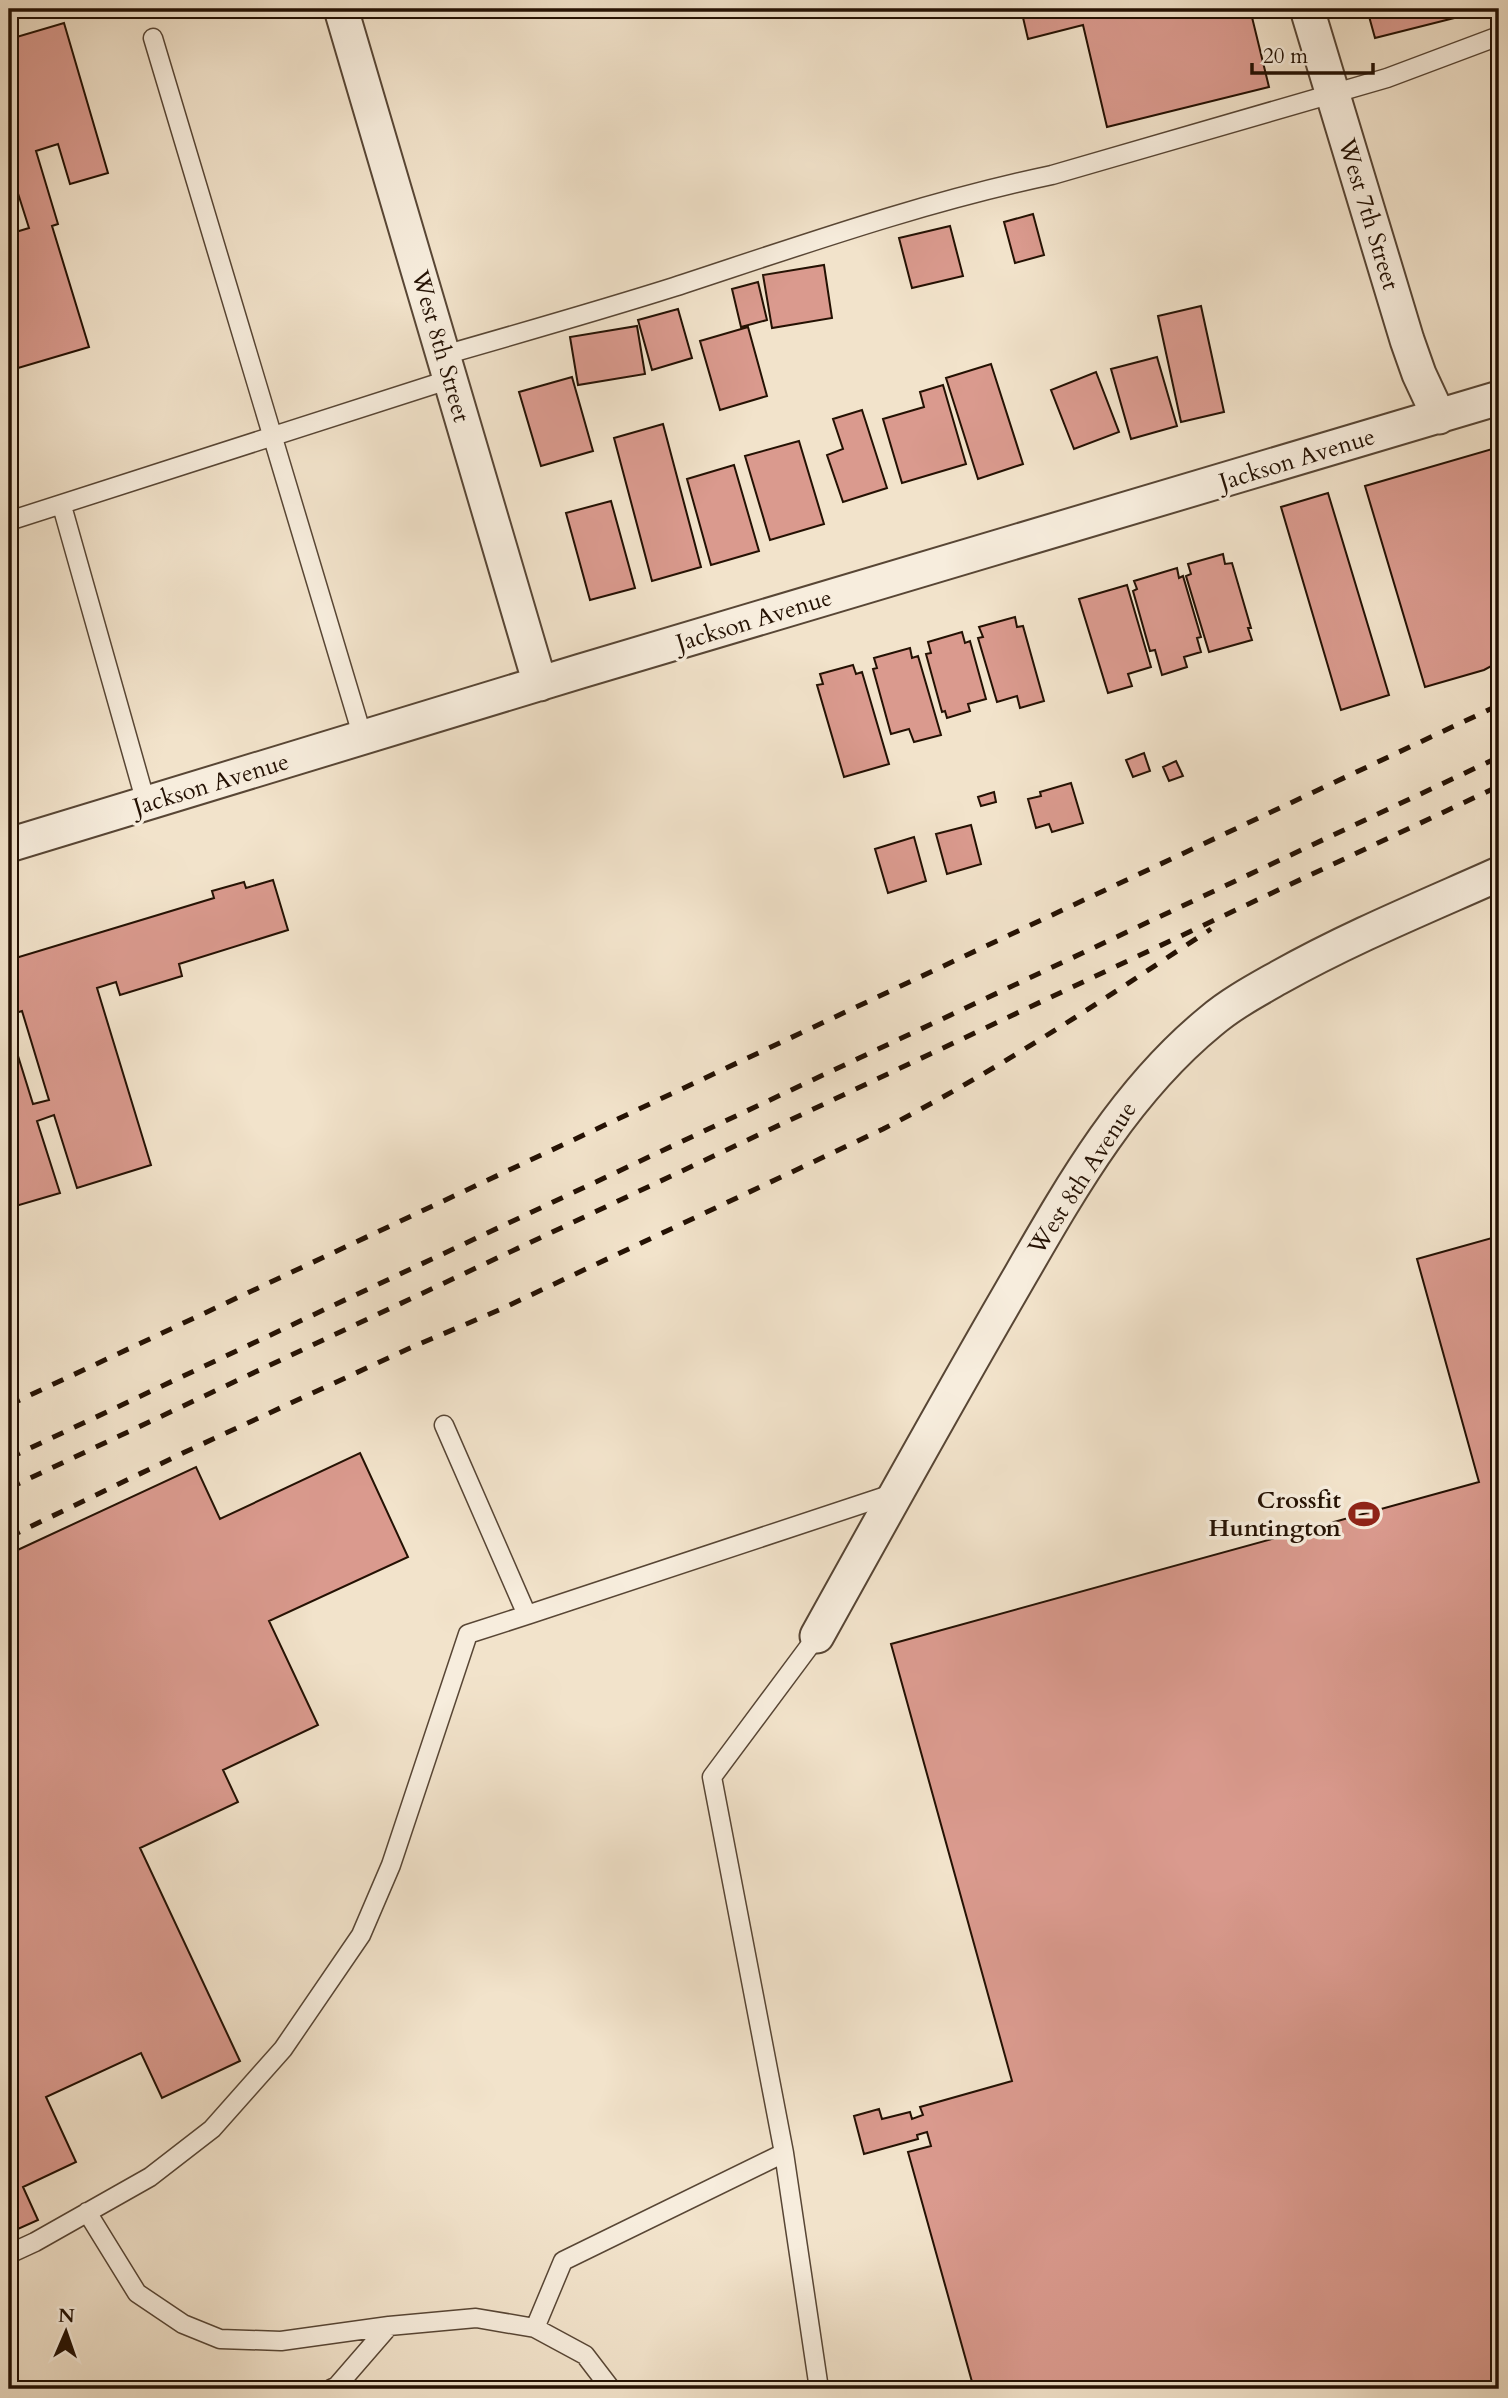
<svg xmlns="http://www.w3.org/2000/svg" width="1508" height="2398" viewBox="0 0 1508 2398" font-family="Cardo,serif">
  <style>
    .building { fill: #da9a8e; stroke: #241103; stroke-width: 2 }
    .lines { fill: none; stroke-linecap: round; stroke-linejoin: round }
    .lane-casing { stroke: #584635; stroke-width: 21 }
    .street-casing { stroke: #584635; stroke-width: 37 }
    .lane { stroke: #f7eddd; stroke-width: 18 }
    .street { stroke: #f7eddd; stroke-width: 33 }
    .rail { stroke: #241103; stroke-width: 5; stroke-dasharray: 12 12; stroke-linecap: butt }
    .labels { text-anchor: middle; stroke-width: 7; stroke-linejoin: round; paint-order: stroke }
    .street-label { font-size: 24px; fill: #241103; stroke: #f7eddd }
    .poi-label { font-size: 24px; font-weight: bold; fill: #241103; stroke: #f7eddd; text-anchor: end }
  </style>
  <rect width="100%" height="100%" fill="#f2e3cb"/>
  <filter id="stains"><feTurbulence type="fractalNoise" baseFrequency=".00286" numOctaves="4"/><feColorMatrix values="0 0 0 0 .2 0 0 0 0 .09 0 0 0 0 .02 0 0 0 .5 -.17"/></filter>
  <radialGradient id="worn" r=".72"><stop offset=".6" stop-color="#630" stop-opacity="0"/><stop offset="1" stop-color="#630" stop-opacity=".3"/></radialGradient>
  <!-- building -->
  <path class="building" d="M1021 9H1250L1269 87 1107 127 1083 25 1028 39Z
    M1367 9H1490L1375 38Z
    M64 23 108 173 70 184 58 144 36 151 58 224 52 226 89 347 18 368 9 338V234L29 228 15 184 9 186V33L10 39Z
    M1033 214 1044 255 1015 263 1004 222Z
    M950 226 963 276 912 288 899 238Z
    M824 265 832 318 772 328 763 275Z
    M758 282 767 320 741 327 732 289Z
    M1201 306 1224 412 1181 422 1158 316Z
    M678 309 692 358 652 370 638 320Z
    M637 326 645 374 578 385 570 337Z
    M748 327 767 396 720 410 700 341Z
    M1157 357 1177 426 1131 439 1111 369Z
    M991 364 1023 464 978 479 946 378Z
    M1096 372 1119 432 1074 449 1051 390Z
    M572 377 593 451 541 466 519 392Z
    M943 385 966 464 902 483 883 419 924 407 920 392Z
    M862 410 887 488 843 502 827 455 843 449 833 419Z
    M663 424 701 567 652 581 614 438Z
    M799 441 824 524 770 540 745 456Z
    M1499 447V662L1484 670 1425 687 1365 486Z
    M734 465 759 551 711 565 687 479Z
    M1328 493 1389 695 1341 710 1281 507Z
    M611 501 635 588 590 600 566 513Z
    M1223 554 1225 564 1232 563 1251 628H1248L1252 640 1209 652 1186 576 1191 574 1188 564Z
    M1177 568 1179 578 1183 576 1201 637 1197 638 1201 652 1184 657 1187 667 1162 675 1155 650 1150 651 1133 591 1137 589 1134 581Z
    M1127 585 1151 667 1128 674 1132 686 1108 693 1079 599Z
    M1015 617 1017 627 1023 626 1044 701 1020 708 1017 696 997 702 978 638 983 637 979 627Z
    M962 632 965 643 970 641 986 699 968 704 970 711 947 718 945 711 942 712 926 654 931 653 928 642Z
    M910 648 912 658 918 656 941 735 914 742 909 729 891 734 873 669 877 668 874 658Z
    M853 665 856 674 862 672 889 764 844 777 817 685 823 684 820 674Z
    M1144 753 1150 771 1133 777 1126 760Z
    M1176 761 1183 776 1169 781 1163 767Z
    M1071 783 1083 823 1052 832 1049 824 1036 828 1028 799 1041 796 1040 792Z
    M994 792 996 802 981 806 978 797Z
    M971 825 981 864 947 874 936 834Z
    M914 837 926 881 888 893 875 849Z
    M273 880 288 930 179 964 182 976 120 995 116 982 97 988 151 1165 77 1188 54 1115 37 1121 60 1193 9 1208V1027L33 1104 49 1100 22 1011 9 1015V960L214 898 212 891 244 882 246 888Z
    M1499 1236V2389H974L908 2152 931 2146 927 2132 917 2135 918 2139 864 2154 854 2116 879 2109 882 2119 910 2112 912 2119 923 2115 920 2107 1012 2081 891 1644 1479 1482 1417 1259Z
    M360 1453 408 1557 269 1621 318 1725 223 1770 238 1802 140 1848 240 2061 162 2098 141 2053 46 2097 76 2162 23 2187 38 2220 9 2233V1554L196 1467 220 1519Z"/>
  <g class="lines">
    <defs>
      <path id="lane" d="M153 38 363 738
        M444 355C521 333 598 311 674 287 799 246 923 202 1052 175L1387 78 1499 36
        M62 506 146 803
        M9 521 451 379
        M444 1425 527 1615 895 1493
        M817 1636 712 1777 784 2153 819 2389
        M87 2212 137 2293 183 2324 220 2339 281 2341 389 2326 476 2318 535 2328 585 2355 611 2389
        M9 2254 35 2242 150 2177 212 2129 283 2049 361 1935 391 1865 468 1634 527 1615
        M535 2328 563 2261 784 2153
        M331 2389 337 2386 389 2326"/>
      <path id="street" d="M341 9 540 684
        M1307 9 1407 340 1419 374 1439 417
        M9 845 581 671 1499 398
        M817 1636C878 1526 939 1416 1002 1307 1062 1204 1117 1098 1211 1021 1231 1004 1255 991 1278 978 1349 938 1425 907 1499 874"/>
    </defs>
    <!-- lane casing -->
    <use href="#lane" class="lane-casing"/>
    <!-- street casing -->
    <use href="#street" class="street-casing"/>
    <!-- lane -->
    <use href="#lane" class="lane"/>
    <!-- street -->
    <use href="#street" class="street"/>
    <!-- rail -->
    <path class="rail" d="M9 1405 1499 705
      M9 1458 1499 757
      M9 1488 1499 786
      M9 1537 185 1452 410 1348 499 1310 883 1129C997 1071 1104 999 1211 929"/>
  </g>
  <!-- icons -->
  <defs>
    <symbol id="stadium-bare" viewBox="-9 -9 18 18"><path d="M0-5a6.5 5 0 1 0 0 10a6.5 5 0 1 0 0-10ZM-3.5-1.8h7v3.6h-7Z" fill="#8f2418" stroke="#f7eddd" stroke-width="2.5" paint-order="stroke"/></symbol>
  </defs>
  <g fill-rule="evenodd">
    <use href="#stadium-bare" x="1342" y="1492" width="44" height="44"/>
  </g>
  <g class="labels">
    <!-- street labels -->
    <g class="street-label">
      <text transform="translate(1369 214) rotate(73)" y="8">West 7th Street</text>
      <text transform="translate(441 346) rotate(74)" y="8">West 8th Street</text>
      <text transform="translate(1297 459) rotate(-17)" y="8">Jackson Avenue</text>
      <text transform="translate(754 620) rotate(-17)" y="8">Jackson Avenue</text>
      <text transform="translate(211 784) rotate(-17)" y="8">Jackson Avenue</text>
      <text transform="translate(1082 1178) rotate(-57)" y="8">West 8th Avenue</text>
    </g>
    <!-- poi labels -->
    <g class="poi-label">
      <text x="1341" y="1508">Crossfit<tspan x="1341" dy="28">Huntington</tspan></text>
    </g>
  </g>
  <!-- margin -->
  <rect width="1508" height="2398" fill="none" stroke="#f2e3cb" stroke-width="35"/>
  <rect x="10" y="10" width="1487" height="2377" fill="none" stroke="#241103" stroke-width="3.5"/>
  <rect x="18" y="18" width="1473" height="2363" fill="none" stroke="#241103" stroke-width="2"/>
  <!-- north arrow -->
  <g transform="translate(66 2332) rotate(2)" stroke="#f7eddd" stroke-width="5" paint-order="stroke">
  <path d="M0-5L12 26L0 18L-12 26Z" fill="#241103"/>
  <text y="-10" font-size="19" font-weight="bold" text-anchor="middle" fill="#241103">N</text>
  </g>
  <!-- scale -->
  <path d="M1252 63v10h121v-10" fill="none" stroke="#241103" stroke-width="3.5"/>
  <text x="1263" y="63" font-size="21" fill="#241103" stroke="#f7eddd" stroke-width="5" paint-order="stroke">20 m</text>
  <rect width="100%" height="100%" filter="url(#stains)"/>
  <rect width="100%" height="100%" fill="url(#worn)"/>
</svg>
